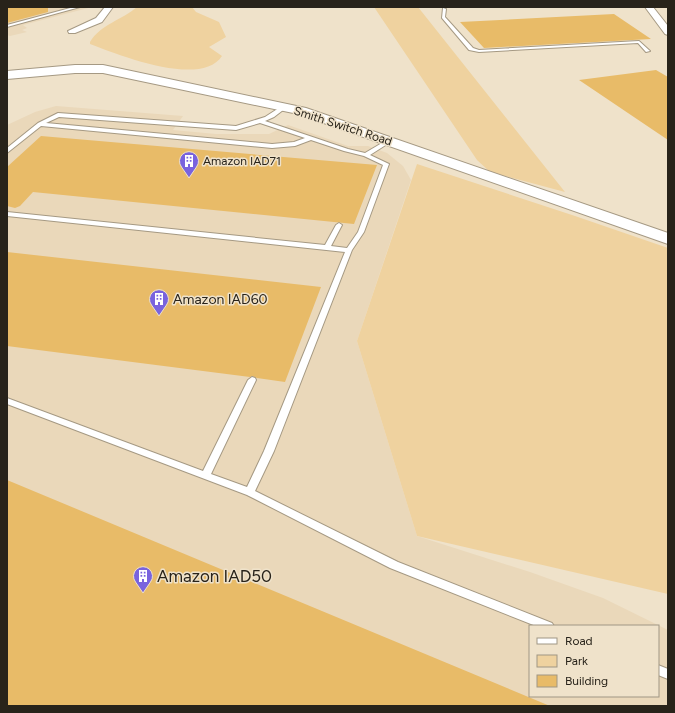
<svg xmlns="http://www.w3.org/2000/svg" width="675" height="713" viewBox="0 0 675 713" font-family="Figtree,sans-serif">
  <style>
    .built { fill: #ead8ba; fill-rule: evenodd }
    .green { fill: #efd29f }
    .building { fill: #e8bb68 }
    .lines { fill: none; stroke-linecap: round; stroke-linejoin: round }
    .service-casing { stroke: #a59983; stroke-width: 2 }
    .minor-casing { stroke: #a59983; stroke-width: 2 }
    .tertiary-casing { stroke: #a59983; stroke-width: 2 }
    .service { fill: #fff; fill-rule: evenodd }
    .minor { fill: #fff; fill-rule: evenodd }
    .tertiary { fill: #fff; fill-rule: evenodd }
    .labels { text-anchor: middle; stroke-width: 3; stroke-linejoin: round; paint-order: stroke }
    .far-street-label { font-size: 12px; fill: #28231a; stroke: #efe2ca }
    .far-poi-label { font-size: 12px; fill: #28231a; stroke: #efe2ca; text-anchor: start }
    .poi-label { font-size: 14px; fill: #28231a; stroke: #efe2ca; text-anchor: start }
    .near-poi-label { font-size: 17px; fill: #28231a; stroke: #efe2ca; text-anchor: start }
  </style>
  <rect width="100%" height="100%" fill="#efe2ca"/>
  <!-- built -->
  <path class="built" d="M7 7H92L23 25 27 28 22 30 27 32 10 36 7 35Z
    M56 106 183 116 173 130 216 134H269L288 125 348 146H368L387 153 403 166 411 180 357 341 417 536 530 572 603 598 668 630V706H7V125L35 112ZM530 626H658V696H530Z"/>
  <!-- green -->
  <path class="green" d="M137 7H192L196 12 219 22 226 37 209 47 222 56C201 88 119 55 90 44V42C101 24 122 20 137 7Z
    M374 7H418L565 192 490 172 477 160Z
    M417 164 575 216 668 248V594L417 536 357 341Z"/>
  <!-- building -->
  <path class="building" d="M7 7H48V12L7 23Z
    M614 14 651 39 484 48 460 22Z
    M656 70 668 77V140L579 80Z
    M41 136 377 165 354 224 33 192 20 206 15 208 7 206V167Z
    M7 252 321 287 285 382 257 378 252 376 250 377 7 346Z
    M7 480 550 706H7Z"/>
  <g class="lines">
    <defs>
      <path id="service" d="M74 7H80L7 27V25Z
        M443 8 446 9 445 17 473 48 479 50 639 41 650 51 646 52 638 43 479 52 469 50 442 18Z
        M282 106 287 107 274 117 265 121 348 149 365 153 387 140 392 141 370 155 389 164 364 232 352 250 274 451 255 491 398 562 552 623 554 626H536L390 568 247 495 7 404V398L203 471 248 380 252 377 255 378 256 380 211 474 247 487 264 451 345 252 7 216V212L325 245 336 225 339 223 342 225 331 246 347 248 358 232 383 165 364 156 344 151 311 140 295 146 272 148 41 126 7 153V148L38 123 58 113 236 126 265 117ZM59 117 236 130 260 123 305 138 294 142 272 144 46 123Z
        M658 665 668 669V679L658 675Z"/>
      <path id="minor" d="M105 7H113L102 22 75 33H69L68 31 96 18Z
        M645 7H653L668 26V35L665 34Z"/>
      <path id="tertiary" d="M75 65H103L306 108 668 233V244L298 114 103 73H75L7 79V71Z"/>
    </defs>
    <!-- service casing -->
    <use href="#service" class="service-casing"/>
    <!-- minor casing -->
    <use href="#minor" class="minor-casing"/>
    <!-- tertiary casing -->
    <use href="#tertiary" class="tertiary-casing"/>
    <!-- service -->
    <use href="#service" class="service"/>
    <!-- minor -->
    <use href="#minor" class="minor"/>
    <!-- tertiary -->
    <use href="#tertiary" class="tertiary"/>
  </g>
  <!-- icons -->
  <defs>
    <symbol id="building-pin" viewBox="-11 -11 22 30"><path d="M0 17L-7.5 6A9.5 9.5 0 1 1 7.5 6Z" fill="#7963de" stroke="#efe2ca"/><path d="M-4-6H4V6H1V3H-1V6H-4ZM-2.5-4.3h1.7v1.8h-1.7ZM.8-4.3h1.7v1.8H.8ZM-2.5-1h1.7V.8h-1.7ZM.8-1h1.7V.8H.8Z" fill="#fff"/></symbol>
  </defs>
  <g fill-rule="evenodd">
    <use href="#building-pin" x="178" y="150" width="22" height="30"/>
    <use href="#building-pin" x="148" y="288" width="22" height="30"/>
    <use href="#building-pin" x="132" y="565" width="22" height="30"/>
  </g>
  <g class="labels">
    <!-- far-street labels -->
    <g class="far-street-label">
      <text transform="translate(343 126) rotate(18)" y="4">Smith Switch Road</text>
    </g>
    <!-- far-poi labels -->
    <g class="far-poi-label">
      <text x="203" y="165">Amazon IAD71</text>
    </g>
    <!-- poi labels -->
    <g class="poi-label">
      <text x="173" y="304">Amazon IAD60</text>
    </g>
    <!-- near-poi labels -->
    <g class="near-poi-label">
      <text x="157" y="582">Amazon IAD50</text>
    </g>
  </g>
  <!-- border -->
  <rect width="675" height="713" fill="none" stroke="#28231a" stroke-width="16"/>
  <!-- legend -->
  <rect x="529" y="625" width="130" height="72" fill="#efe2ca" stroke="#9f9684"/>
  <rect x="537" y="638" width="20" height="6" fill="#ffffff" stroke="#9f9684"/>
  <text x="565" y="645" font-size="12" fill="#28231a">Road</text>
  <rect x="537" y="655" width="20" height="12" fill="#efd29f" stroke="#9f9684"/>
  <text x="565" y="665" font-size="12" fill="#28231a">Park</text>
  <rect x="537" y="675" width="20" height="12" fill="#e8bb68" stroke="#9f9684"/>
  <text x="565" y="685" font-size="12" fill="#28231a">Building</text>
</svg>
